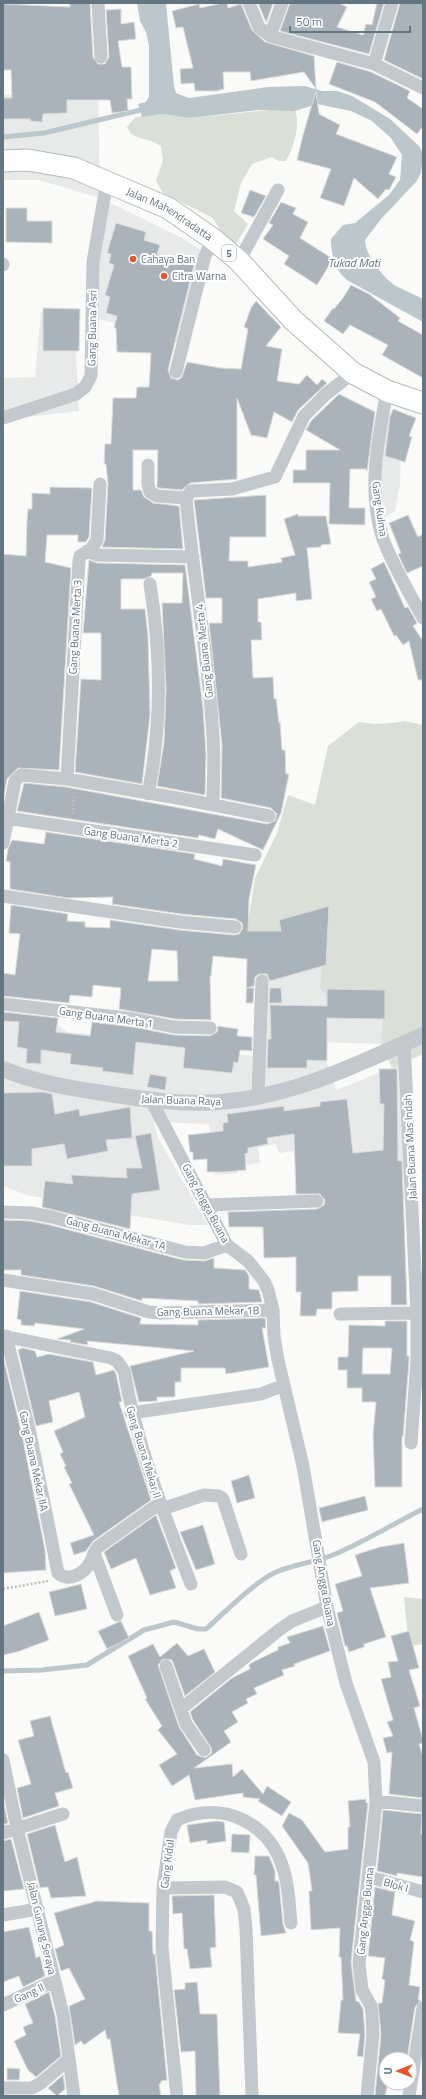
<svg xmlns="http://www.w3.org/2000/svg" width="426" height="2099" viewBox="0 0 426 2099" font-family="'Titillium Web',sans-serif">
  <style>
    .built { fill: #e8e9e9 }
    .green { fill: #dadfd7 }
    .water { fill: #bbc7cb }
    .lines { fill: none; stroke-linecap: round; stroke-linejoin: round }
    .stream { stroke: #bbc7cb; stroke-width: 5 }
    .building { fill: #aab3b9; stroke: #dcdcda; fill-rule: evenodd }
    .trunk-casing { stroke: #b4b9bd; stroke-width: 23 }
    .path { stroke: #bbbfc2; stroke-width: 2.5; stroke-dasharray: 2 2; stroke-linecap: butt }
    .minor { stroke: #c3c8cc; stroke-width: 13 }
    .tertiary { stroke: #c3c8cc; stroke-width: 16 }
    .trunk { stroke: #fff; stroke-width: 21 }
    .poi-dot { fill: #e4572e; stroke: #fff; stroke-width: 1.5 }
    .labels { text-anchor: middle; stroke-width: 4; stroke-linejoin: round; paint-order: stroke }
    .shield { fill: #fff; stroke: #939fa8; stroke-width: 1 }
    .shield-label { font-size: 10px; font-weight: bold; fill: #657683 }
    .street-label { font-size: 11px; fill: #657683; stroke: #fff }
    .poi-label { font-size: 11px; fill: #657683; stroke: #fff; text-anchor: start }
    .water-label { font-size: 12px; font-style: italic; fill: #60757c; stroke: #fff }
  </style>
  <rect width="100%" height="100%" fill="#fafaf8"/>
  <!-- built -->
  <path class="built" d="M98 84 100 198 180 237 206 253 181 345 137 328 98 319 100 198 39 180H3V95L45 96Z
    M41 312 74 313 79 411 3 420V378L35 377Z
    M385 411 402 419 400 484 395 511 378 521Z
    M324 929 383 1013 381 1044 319 1042 337 1090 402 1063 405 1178 314 1174 309 1149 279 1153 275 1144 258 1148 260 1163 238 1166V1173L215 1175 209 1124 154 1122 158 1138 208 1225H189L106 1211 27 1195 3 1186V1021L53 1022 67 1032 136 1039 186 1048 253 1056 254 1000 264 999 266 943Z"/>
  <!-- green -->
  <path class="green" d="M280 109 295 111C301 124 293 149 286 161H279L272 157 252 164 241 183 234 211 248 224 236 244 224 237 213 218 163 193 156 181 163 160 161 146C152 140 141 139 131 134L127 127 136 117 162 114 189 118Z
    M405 721 423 725V1054L392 1068 381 1044 383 1013 331 998 320 989 324 930 244 948 255 878 277 833 288 795 315 805 328 746 359 722C375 725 388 724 405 721Z
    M404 1597 423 1599V1644L409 1646Z"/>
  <!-- water -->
  <path class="water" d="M137 3H166L174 86 176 93 189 98 268 87 305 86 322 91H337L352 96 390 119 420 147 423 155 421 173 416 182 381 219 365 240C366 256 381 275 394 285 403 290 414 294 423 299V322L347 280C335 270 331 255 331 239L343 225 355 223 389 195 400 180 402 155 391 138 372 121 351 111 317 104 295 111 259 110 189 118 162 114 142 117 138 104 146 102 149 96V46L146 32 140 21Z"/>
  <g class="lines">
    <!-- stream -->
    <path class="stream" d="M3 137 44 133 145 109
      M3 1671 42 1670 87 1665 144 1630 174 1622 198 1629H206C224 1613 243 1593 264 1579 283 1565 311 1564 333 1555 364 1542 393 1524 423 1509"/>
  </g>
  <!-- building -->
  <path class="building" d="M70 3H90L93 57 98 64H105L109 57 106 10 121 9V24L134 22 136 39 118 41 122 67H131L132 99H127L128 111 112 113 110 100H67V113L43 114 42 122 30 121V119H3V98H12L11 70H3V4L70 7Z
    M223 3H227L228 8 241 4 252 30 265 42 314 56 316 89 304 72 251 81 250 72H223L224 89 216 91H195L194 83 181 84 180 69 193 68 183 27 176 28 172 11 199 4 200 8Z
    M258 3H273L266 23V22Z
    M290 3H339L347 7 337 27 363 35 366 24 372 25 377 3H384L369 54 280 31Z
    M400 3H423V79L384 60Z
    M337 62 371 72 410 91 407 98 423 109V126L417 134 375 102 329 84Z
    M316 91 319 114 340 125 336 134 397 157 389 174 396 177 389 190 386 189 378 199 354 178 344 206 320 198 331 169 297 160 303 135Z
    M250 190 266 196 254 217 241 213Z
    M281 202 296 208 293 214 308 222 300 238 333 259 317 285 284 264 289 256 263 239 273 225 269 223Z
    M6 208H27V221H52V243L6 242Z
    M116 223 146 232 144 240 160 245 157 254 194 265 168 370 171 378 178 380 182 377 187 362 220 368 241 369 248 329 244 327 251 308 256 301 281 327 266 346 282 349 277 381 299 384 307 375 317 385 322 379 327 383 298 410 292 422 274 412 267 438 251 435 237 398V479L190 483 182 490 159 488 157 487 158 450H133V490H141L144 497 153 503 179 506 183 549 102 547 105 540 108 484 106 464H104L105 444H111L113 398H136L137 387H149L151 353 117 352 116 328H114L117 316 106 313 110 297 105 295 114 265 109 263 111 254 107 253Z
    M351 285 369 294 400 318 398 321 423 335V378L382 355 388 345 350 325 343 334 324 321 333 308 334 309 343 298Z
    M43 308 80 309 79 351H43Z
    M339 394 375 412 367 471 366 469H350L349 508H365V525L329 524 330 483H293V470H306V450H340L306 430 311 421Z
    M393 409 416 418 409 436 412 437 405 462 385 456 390 417Z
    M50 487 92 488 89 537 86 542H78V535H47L45 562 71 568 59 770 18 768 7 779 3 801V554L26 556 27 521 28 509H32V493L50 494Z
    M266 495V537H230L229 561H248V567L282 562 281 558 295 555 284 519 298 514V516H326L331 544 321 545V547L307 548 312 599 296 601V593L258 599V622H261L262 640H251L253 678 273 677 274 699 276 698 279 723 280 722 282 750H285L286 774H289L281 813 263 850 218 829 215 839 199 835 198 838 17 811 24 783 66 787 267 824 275 821 277 814 271 808 221 798 222 745 209 623H222V598H206L194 500Z
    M408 515 418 537 423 534V566L407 573 398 554 401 553 389 523Z
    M89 560 97 563 185 565 203 708 206 754 205 795 157 786 164 743 166 689 162 603H182L183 573H152L151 576 144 579H121V609H145L148 637 150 715 142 784 75 772 81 679 101 680V633H83Z
    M384 562 405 608 408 607 417 623 413 626 423 641V680H418L409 641 403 645 396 635 394 636 381 609 377 611 371 599 376 597 369 582 376 579 371 569Z
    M46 832 195 854 194 859 222 866 223 859 256 865 249 899 248 931H281L279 920 329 906 326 965 270 981 267 974H259L255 977 254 986 247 988H254L253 1003H246L247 959 213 956 211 976H210L211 1020 175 1019 119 1009 121 988 93 985 92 997 70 995 69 1003 3 996V973L15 975 20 934 9 933 11 905 68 914 67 921 85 922V927L110 928V920L179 930 234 935 239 934 243 928 242 923 236 919 181 914 112 904 113 897 68 898 10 889V862L6 861 8 849 12 840 44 844ZM152 949 177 951 178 981H148Z
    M270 988H281L282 1003H269Z
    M327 989 385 990V1019L327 1018V1061L307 1060V1068H267L268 1039H271L270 1005 327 1006Z
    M3 1012 58 1018 56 1032 90 1036 92 1022 133 1027 174 1035 210 1036 217 1032 218 1026 238 1029 237 1036 252 1037V1051L240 1050 238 1063 234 1062 232 1073 183 1068 185 1048 136 1042 133 1075 102 1071 103 1068 70 1064 71 1054 41 1050V1064L26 1063 27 1049 17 1047 19 1022 3 1021Z
    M379 1069H397L398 1161H402L407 1305H391V1276H358V1291L332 1292V1309H317L316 1316H300L301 1292H296V1257L264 1258 263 1227H229L228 1212 317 1209 324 1205 325 1200 320 1194H296L294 1134 267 1138 268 1144 248 1148V1153L245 1154 246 1170 223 1172H207V1159L193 1160V1152H190L188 1135 223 1131V1123L228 1122 227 1114 284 1106V1111L320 1106V1102L347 1099 353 1153 383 1150 384 1104H380Z
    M150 1074 167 1077 165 1090 147 1087Z
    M43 1092 52 1094 55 1114 79 1109 80 1116 130 1107 132 1138 106 1140 108 1151 67 1159 64 1144 32 1149V1166H3V1093Z
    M151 1133 160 1190 132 1194 130 1229 42 1207 45 1181 73 1184 71 1175 127 1178 126 1168H142L135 1136Z
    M3 1220 30 1221 50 1225 183 1260 204 1261 214 1258V1268L245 1270 249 1276V1289L259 1290 262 1302 198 1304V1301L142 1298V1301L94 1286 21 1275V1270H3Z
    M20 1291 91 1302 141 1318 140 1324 198 1325V1320L265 1318 266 1328H262L269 1367 226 1374 225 1368H181V1382H175V1397H157V1401L139 1402 130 1366 194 1351 87 1341 88 1345 70 1342 71 1340 57 1339 84 1329 35 1323 34 1326 21 1325V1320L17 1319Z
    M385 1321H407V1356H409V1361L403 1437 402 1436V1487H375L373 1435 376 1402H362V1388H347V1370H338V1357H348L349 1325 385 1326ZM363 1348H392L390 1374H362Z
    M23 1348 35 1351 37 1357 49 1354 93 1362 96 1375 114 1370 116 1374 122 1402H119L151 1500 93 1541 86 1551 74 1555 70 1543 94 1535 69 1484 72 1483 64 1467 66 1466 60 1454 63 1452 54 1431 85 1417 79 1392 49 1401 53 1422 36 1426 18 1350Z
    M3 1357 22 1435 45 1550 46 1570 3 1573Z
    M249 1475 255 1498 237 1503 231 1481Z
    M365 1496 368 1510 322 1522 319 1508Z
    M156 1515 176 1568 170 1571 176 1588 150 1595 136 1558 111 1569 104 1552Z
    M203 1525 215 1564 196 1570 180 1532Z
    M404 1543 409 1583 370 1588 386 1637 364 1644V1647L349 1652 347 1646H345L337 1613 343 1611 335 1584 362 1576 355 1555 380 1547Z
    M81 1584 87 1609 55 1616 49 1592Z
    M39 1612 49 1640 17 1652 3 1655V1626Z
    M121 1621 129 1638 107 1649 98 1631Z
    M323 1626 330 1651 294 1664 295 1666 282 1670 284 1675 254 1688 257 1694 246 1699 248 1703 232 1712 238 1722 224 1731 231 1742 194 1768 232 1764 233 1777 242 1769 263 1794 267 1786 291 1802 282 1816 258 1801 260 1799 243 1797V1793L195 1800 189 1775 172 1786 159 1765 177 1754 158 1730 162 1726 145 1699 147 1698 128 1656 153 1644 160 1657 177 1643 188 1656 204 1649 215 1672 185 1696 172 1660 163 1659 158 1665 179 1727 197 1755 205 1758 211 1754 212 1749 193 1720 190 1712 232 1678 250 1669 249 1665 251 1663 278 1650V1647L290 1643 287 1637Z
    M409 1631 419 1668 409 1670 420 1706 414 1708 423 1740V1743L419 1744 423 1757V1798L389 1794 392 1752 387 1753 383 1738 393 1736 387 1722 393 1720 381 1679 391 1677 388 1662 398 1661 391 1636Z
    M50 1716 66 1773 68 1772 73 1788 55 1793 59 1806 23 1818 17 1788 31 1784 18 1740 34 1736 30 1721Z
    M366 1799V1803H368L351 1962 356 2001 359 2002 363 2009 365 2034 363 2057 357 2056 360 2034 338 2033 341 2000H343L341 1957H339L340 1928 311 1930 309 1891H312L308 1863 282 1826 289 1813 302 1820 325 1852 348 1849V1827H350L348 1801Z
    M3 1800 8 1823 3 1825Z
    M383 1810 422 1814 421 1834H423V1877L397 1873V1876L377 1871Z
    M216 1821 224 1822 226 1841 207 1844V1840L190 1843 187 1825Z
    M55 1825 65 1862 77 1857 86 1896 51 1898 48 1887 40 1888 27 1834Z
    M232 1834 250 1835 249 1853 231 1852Z
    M11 1839 24 1889 3 1891V1841Z
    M255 1856H269L275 1871V1881H278L279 1883 283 1924 286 1933 261 1936 256 1875H254Z
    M375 1887 395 1892 392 1915 415 1921 410 1940 414 1942 409 1985 420 1987 418 2000H421L415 2007 407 2059H386V2083H388L385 2096H375L381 2035 378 2003H382L385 1980 382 1979 385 1958 368 1956Z
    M214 1895 216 1947 210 1948 212 1967 190 1969 187 1949H184L182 1913 173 1914 172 1896Z
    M97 1901 149 1903V1931H152L153 1954H155L167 2080 161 2081V2083L159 2084 161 2096H119L110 2039H107L105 2030 84 2045 81 2041 75 2045 69 2006 85 1999 69 1968 61 1971 55 1949 64 1945 54 1913Z
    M29 1927 36 1958 40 1956 45 1976 23 1987 19 1976 3 1982V1932Z
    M197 1982 200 2014H217L220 2096H196L195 2051 181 2052 174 1990 185 1989V1983Z
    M49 1992 55 2016 61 2056 36 2077 28 2070 14 2041 26 2035 23 2027 33 2023 25 2004Z
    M7 2068 20 2069 19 2080H7Z
    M63 2075 65 2089 57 2096 48 2088Z"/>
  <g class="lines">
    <defs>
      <g id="trunk">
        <path id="s1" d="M3 161 28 160 74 168 168 208 213 239 239 261 293 320 353 373 387 391 423 403"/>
      </g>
    </defs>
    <!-- trunk casing -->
    <use href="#trunk" class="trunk-casing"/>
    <!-- path -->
    <path class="path" d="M73 814 74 793
      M3 1589 48 1581"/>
    <!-- minor -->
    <path class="minor" d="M98 3 101 57
      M249 3 259 27 270 36 374 64 423 88
      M270 36 282 3
      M374 64 392 3
      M239 261 278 190
      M3 265V264
      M176 372 205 256 213 239
      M387 391C378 440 367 491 383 539 393 566 409 592 423 618
      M3 418 76 394 85 387 91 376 93 262 107 181
      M148 465V484L150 492 157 496 186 498C193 578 209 657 213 737 215 760 213 782 213 805
      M186 498 191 491 232 489 275 477 304 416 326 394 353 373
      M87 551 97 555 193 557
      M67 779 79 561 80 556 91 549 97 540 100 484
      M148 794C162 725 161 653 150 584
      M7 818 255 855
      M3 843 15 781 21 775 67 779 183 799 269 816
      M3 896 180 922 235 927
      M3 1004 134 1019 174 1027 210 1028
      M404 1043 417 1313V1361L411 1443
      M258 1097 262 981
      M151 1100 227 1245 248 1261 264 1281 268 1290 273 1310 274 1336 278 1360 303 1466 327 1607 346 1683 374 1762 376 1803 359 1963 362 1990 371 2006 372 2014 373 2034 367 2096
      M207 1205 317 1201
      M3 1212 31 1213 52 1217 185 1252 204 1253 227 1245
      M3 1280 93 1294 149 1312 160 1313 273 1310
      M340 1314 417 1313
      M3 1336 111 1358 117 1361 124 1371C137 1446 164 1514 191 1584
      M6 1336 30 1433 58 1573C69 1583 85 1573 91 1561 94 1555 94 1551 98 1547L160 1503
      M131 1413 261 1394 284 1385
      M162 1509 204 1495 219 1496 223 1499 241 1554
      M94 1553 117 1615
      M166 1666 186 1724 204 1750
      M182 1708 279 1630 292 1621 327 1607
      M3 1760 17 1828 63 2014 74 2096
      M376 1801 423 1806
      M3 1833 63 1814
      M369 1877 423 1892
      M163 1888 225 1887 237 1892 244 1909 246 1928 252 2096
      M3 1915 38 1909
      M3 2005 54 1981
      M3 2088H32L41 2083 69 2059
      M177 2096 162 1948 163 1888 171 1832 177 1820C222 1800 269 1822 283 1868 289 1885 289 1905 291 1923
      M409 2096 423 2008"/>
    <!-- tertiary -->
    <path class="tertiary" d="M3 1069C34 1082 69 1088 103 1093 141 1099 181 1105 220 1102 292 1097 358 1064 423 1035"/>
    <!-- trunk -->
    <use href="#trunk" class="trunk"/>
  </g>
  <!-- markers -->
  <g class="poi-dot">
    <circle cx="133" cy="259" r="4"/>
    <circle cx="164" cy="276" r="4"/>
  </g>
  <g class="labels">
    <!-- shield labels -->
    <rect class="shield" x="222" y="245" width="14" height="16" rx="3"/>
    <g class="shield-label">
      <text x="229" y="257">5</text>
    </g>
    <!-- street labels -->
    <g class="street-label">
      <text dy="4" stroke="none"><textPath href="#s1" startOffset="178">Jalan Mahendradatta</textPath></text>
      <text transform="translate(92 328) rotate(-89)" y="4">Gang Buana Asri</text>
      <text transform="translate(380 509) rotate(82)" y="4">Gang Kulma</text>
      <text transform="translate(75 627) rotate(-87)" y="4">Gang Buana Merta 3</text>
      <text transform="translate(204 651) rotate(-96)" y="4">Gang Buana Merta 4</text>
      <text transform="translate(131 837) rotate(8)" y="4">Gang Buana Merta 2</text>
      <text transform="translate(106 1017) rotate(8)" y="4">Gang Buana Merta 1</text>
      <text transform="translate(181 1100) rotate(2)" y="4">Jalan Buana Raya</text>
      <text transform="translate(410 1147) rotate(-93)" y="4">Jalan Buana Mas Indah</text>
      <text transform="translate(206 1203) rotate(62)" y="4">Gang Angga Buana</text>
      <text transform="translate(116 1233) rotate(15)" y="4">Gang Buana Mekar 1A</text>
      <text transform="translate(208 1311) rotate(-1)" y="4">Gang Buana Mekar 1B</text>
      <text transform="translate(144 1452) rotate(73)" y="4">Gang Buana Mekar II</text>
      <text transform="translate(34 1461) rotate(78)" y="4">Gang Buana Mekar IIA</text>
      <text transform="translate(324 1583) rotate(80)" y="4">Gang Angga Buana</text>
      <text transform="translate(167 1864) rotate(-83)" y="4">Gang Kidul</text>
      <text transform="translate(396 1885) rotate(16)" y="4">Blok I</text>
      <text transform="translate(365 1911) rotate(-84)" y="4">Gang Angga Buana</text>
      <text transform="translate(42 1928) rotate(77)" y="4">Jalan Gunung Seraya</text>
      <text transform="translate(29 1993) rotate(-25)" y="4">Gang II</text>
    </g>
    <!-- poi labels -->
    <g class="poi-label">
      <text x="141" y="263">Cahaya Ban</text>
      <text x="172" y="280">Citra Warna</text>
    </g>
    <!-- water labels -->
    <g class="water-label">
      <text x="354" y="267">Tukad Mati</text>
    </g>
  </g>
  <!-- border -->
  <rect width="426" height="2099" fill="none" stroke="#657683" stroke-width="8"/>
  <!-- north arrow -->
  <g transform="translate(398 2071) rotate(270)"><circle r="19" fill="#ffffff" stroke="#c1c8cd"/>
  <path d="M0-3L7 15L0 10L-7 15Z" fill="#e4572e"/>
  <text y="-6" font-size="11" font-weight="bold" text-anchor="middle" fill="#657683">U</text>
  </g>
  <!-- scale -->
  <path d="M290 26v6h120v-6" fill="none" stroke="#657683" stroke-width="2"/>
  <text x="296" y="26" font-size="12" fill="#657683" stroke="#ffffff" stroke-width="3" paint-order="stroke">50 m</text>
</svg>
